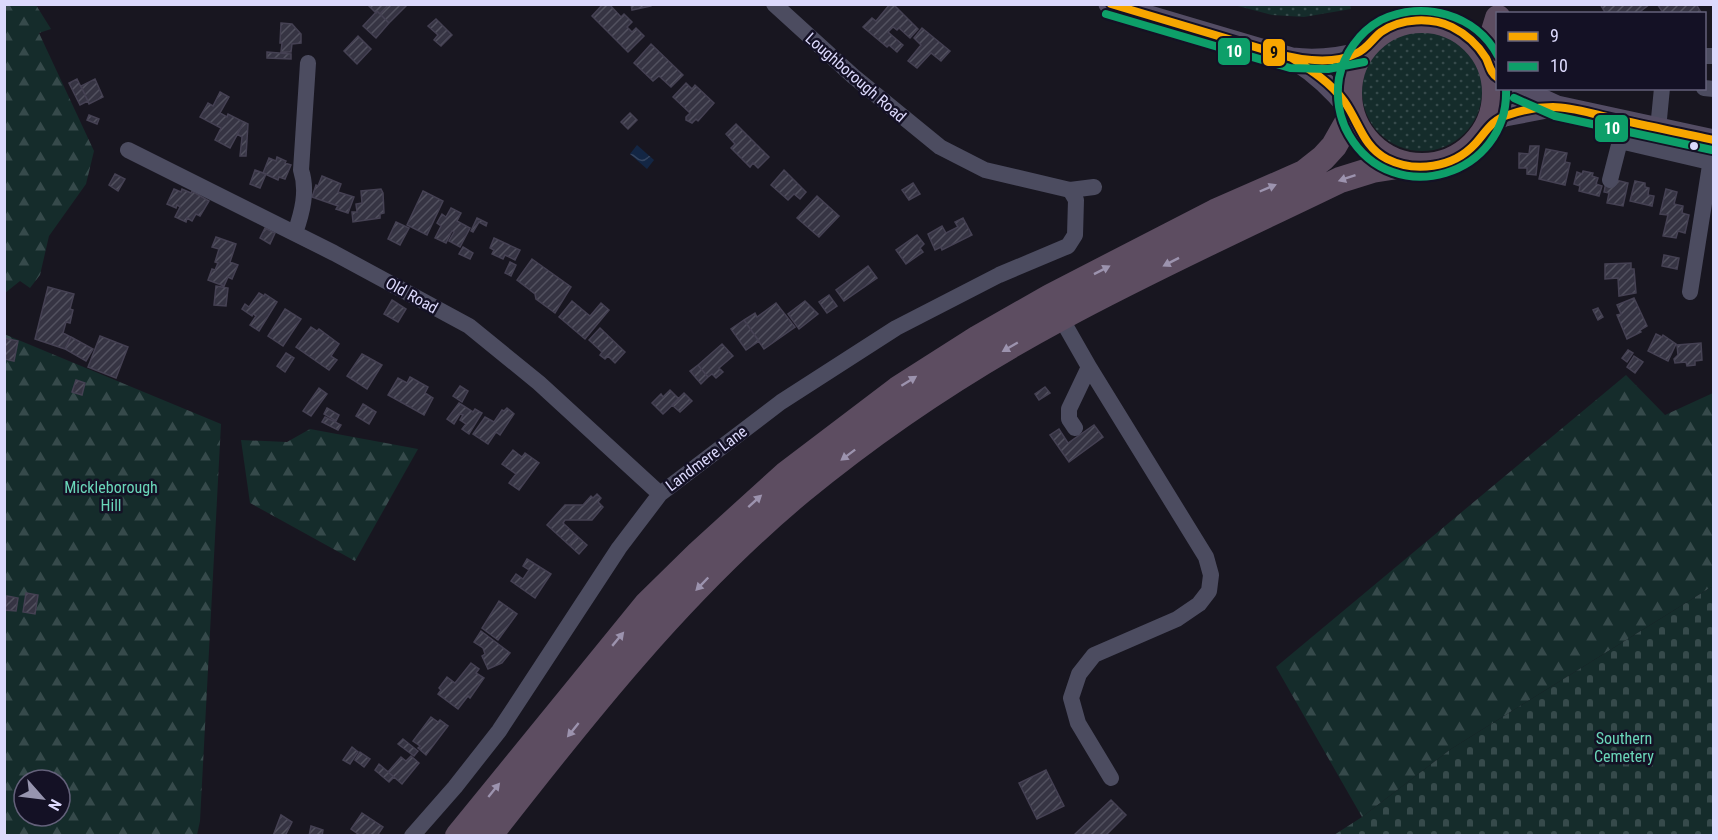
<svg xmlns="http://www.w3.org/2000/svg" width="1718" height="840" viewBox="0 0 1718 840" font-family="'Roboto Condensed',sans-serif">
  <style>
    .green { fill: url(#green-dots) }
    .forest { fill: url(#forest-firs); fill-rule: evenodd }
    .cemetery { fill: url(#cemetery-stones) }
    .water { fill: url(#water-waves) }
    .building { fill: url(#building-hatch); stroke: #454153; stroke-width: 1.5 }
    .lines { fill: none; stroke-linecap: round; stroke-linejoin: round }
    .minor { stroke: #4c4c60; stroke-width: 16 }
    .major { stroke: #544d64; stroke-width: 21 }
    .highway { stroke: #5d4d61; stroke-width: 26 }
    .bus-1-casing { stroke: #141125; stroke-width: 12 }
    .bus-2-casing { stroke: #141125; stroke-width: 12 }
    .bus-1 { stroke: #f7a600; stroke-width: 8 }
    .bus-2 { stroke: #0d9f69; stroke-width: 8 }
    .oneway { fill: #9c93ae }
    .bus-dot { fill: #dcd9fc; stroke: #141125; stroke-width: 2 }
    .labels { text-anchor: middle; stroke-width: 5; stroke-linejoin: round; paint-order: stroke }
    .street-label { font-size: 16px; fill: #dcd9fc; stroke: #141125 }
    .park-label { font-size: 16px; fill: #6ad6b9; stroke: #141125 }
    .line-badge { stroke: #141125; stroke-width: 2 }
    .badge-label { font-size: 16px; text-anchor: middle; font-weight: bold; fill: #fff }
    .pale-badge-label { font-size: 16px; text-anchor: middle; font-weight: bold; fill: #111 }
  </style>
  <defs>
    <pattern id="green-dots" width="8" height="8" patternUnits="userSpaceOnUse" patternTransform="scale(1.5)"><rect width="8" height="8" fill="#152c2b"/><path d="M2 2h.1M6 6h.1" fill="none" stroke="#364a4b" stroke-width="1.8" stroke-linecap="round"/></pattern>
    <pattern id="forest-firs" width="22" height="20" patternUnits="userSpaceOnUse" patternTransform="scale(1.5)"><rect width="22" height="20" fill="#152c2b"/><path d="M5 1l3.5 6h-7zM16 11l3.5 6h-7z" fill="#364a4b"/></pattern>
    <pattern id="cemetery-stones" width="16" height="16" patternUnits="userSpaceOnUse" patternTransform="scale(1.5)"><rect width="16" height="16" fill="#152c2b"/><path d="M2 7V4a2 2 0 0 1 4 0v3zM10 15v-3a2 2 0 0 1 4 0v3z" fill="#364a4b"/></pattern>
    <pattern id="water-waves" width="16" height="10" patternUnits="userSpaceOnUse" patternTransform="scale(1.5)"><rect width="16" height="10" fill="#132644"/><path d="M0 5q4-4 8 0t8 0" fill="none" stroke="#354560"/></pattern>
    <pattern id="building-hatch" width="6" height="6" patternUnits="userSpaceOnUse" patternTransform="scale(1.5)"><rect width="6" height="6" fill="#363443"/><path d="M-1 1l2-2M0 6l6-6M5 7l2-2" fill="none" stroke="#52515f"/></pattern>
  </defs>
  <rect width="100%" height="100%" fill="#181620"/>
  <!-- green -->
  <path class="green" d="M1350 4 1351 9 1304 17 1272 15 1234 5Z
    M1362 91a60 60 0 1 1 120 0a60 60 0 1 1-120 0Z"/>
  <!-- forest -->
  <path class="forest" d="M5 4 36 5 51 29 39 33 94 151 86 184 49 236 40 275 30 288 20 281 5 293Z
    M4 334 221 424 200 821 197 835H5ZM24 780H60V816H24Z
    M1626 375 1665 415 1713 393V586L1451 749 1362 817 1276 667Z
    M310 429 418 449 355 561 250 503 241 440 287 442Z"/>
  <!-- cemetery -->
  <path class="cemetery" d="M1713 586V835H1334L1362 817 1451 749Z"/>
  <!-- water -->
  <path class="water" d="M637 145 654 160 647 169 630 154Z"/>
  <!-- building -->
  <path class="building" d="M367 4H389L380 14 377 11 376 13Z
    M389 4H408L389 23 380 14Z
    M603 4H609L621 17 624 14 632 22 627 27 632 32 636 28 644 36 628 52 592 16Z
    M631 4H651V6L632 10Z
    M890 4H893L918 29 910 38 899 28 897 30 893 27 888 32 903 45 897 52 889 45 887 47 863 27 872 18 876 21Z
    M1600 4H1650L1637 14H1606Z
    M1657 4H1696L1702 14H1664Z
    M377 11 389 23 376 38 363 26Z
    M436 19 452 35 441 46 434 40 438 35 428 26Z
    M281 23 292 24 301 34V43L292 44 291 52H281L282 43H280Z
    M922 28 950 51 941 61 931 53 917 68 908 61 921 45 914 38Z
    M358 36 371 49 357 64 344 51Z
    M651 44 683 75 671 87 659 76 653 81 634 63Z
    M267 52 291 54V59L267 58Z
    M77 79 88 101 80 105 69 83Z
    M95 79 103 97 89 104 81 86Z
    M686 83 692 89 695 85 714 103 698 121 696 119 692 123 686 120V117L690 113 673 97Z
    M220 92 229 97 220 113 227 117 228 114 244 122 230 148 215 140 221 128 200 117 208 103 213 106Z
    M630 113 637 120 628 129 621 122Z
    M89 115 99 119 97 124 87 120Z
    M244 122 248 124 246 156H240L242 137 237 134Z
    M736 124 769 157 758 168 753 163 750 167 731 148 735 144 726 134Z
    M1530 146H1539L1536 175 1527 174V168H1519V153L1529 154Z
    M1546 149 1567 153 1565 162 1570 163 1565 185 1539 179Z
    M277 157 286 161 285 163 291 165 285 179 279 177 278 180 263 173 269 158 276 161Z
    M255 170 266 174 260 188 250 184Z
    M784 170 806 192 800 199 794 194 788 200 771 185Z
    M1583 171 1593 173 1592 176 1598 178 1596 184 1602 186 1599 196 1579 191 1580 186 1574 184 1577 172 1582 174Z
    M115 174 125 179 118 191 109 185Z
    M322 176 341 184 338 192 354 197 348 213 336 209 338 206 312 197 316 185 318 186Z
    M1612 179 1628 183 1623 206 1607 203 1609 193 1604 192 1606 182Z
    M1635 181 1645 183V187L1649 188 1648 195 1654 196 1652 206 1630 201Z
    M913 183 920 194 909 200 902 190Z
    M174 189 181 192 182 189 191 193 192 191 209 201 200 216 196 214 192 221 187 218 186 222 175 217 180 207 177 205 176 208 167 204Z
    M381 189 383 193 384 213 380 214V218L353 222 352 212H357L356 204 362 203 361 191Z
    M1666 189 1677 192 1674 204 1683 206 1682 213 1689 215 1685 233 1678 231 1676 238 1663 236 1668 215 1660 214Z
    M423 191 443 201 427 235 407 225Z
    M817 196 839 216 819 237 797 218Z
    M451 208 461 213 457 221 470 228 460 247 449 241 454 232 452 231 446 243 435 238 441 226 437 223 442 214 446 217Z
    M477 218 487 223 486 226 479 222 473 232 471 231Z
    M963 218 972 235 942 250 941 247 935 250 928 234 942 226 946 233 958 227 955 222Z
    M396 222 409 228 400 245 388 239Z
    M265 228 275 233 270 244 260 238Z
    M917 235 924 244 920 248 923 252 906 264 896 250Z
    M216 237 236 244 230 262 238 265 232 279 228 277 224 286 208 280 212 269 215 270 218 263 215 262 219 249 212 247Z
    M494 238 520 250 515 260 505 255 503 259 492 254 494 250 490 248Z
    M463 247 473 253 470 259 459 254Z
    M1664 255 1679 258 1677 269 1662 266Z
    M532 259 571 287 555 313 536 299 535 294 517 280Z
    M510 262 516 265 511 276 505 273Z
    M1631 263V269H1634L1636 293 1619 296 1618 278 1605 279V264Z
    M868 266 877 278 844 301 836 290Z
    M216 286 228 288 226 306 214 305Z
    M48 287 74 294 70 309 73 310 70 323 66 322 63 333 71 337 65 349 35 339Z
    M259 293 264 296 265 294 277 302 259 331 250 325 256 316 253 314 252 316 242 309 245 304 249 307Z
    M829 295 837 306 827 313 819 302Z
    M1634 298 1647 326 1640 330 1641 332 1627 339 1617 315 1621 314 1617 305Z
    M392 300 406 309 398 322 384 314Z
    M572 301 590 316 601 303 609 310 585 339 559 317Z
    M805 301 818 314 799 329 788 314Z
    M776 303 795 327 764 349 744 320 755 313 757 317Z
    M1598 308 1603 317 1598 320 1593 310Z
    M285 309 301 319 283 346 268 336Z
    M744 320 759 341 746 350 731 329Z
    M311 327 317 331 319 329 339 344 331 356 337 360 329 370 296 347Z
    M600 328 625 352 615 363 608 356 605 359 600 355 602 352 589 340Z
    M1656 334 1662 337 1663 335 1676 344 1668 361 1648 351Z
    M100 336 128 347 116 378 88 367Z
    M71 337 93 349 86 361 65 349Z
    M4 338 18 341 14 361 4 359Z
    M1701 343 1702 360 1695 361V365L1687 366 1686 362 1675 363 1674 359 1678 355 1677 345Z
    M722 344 733 356 719 368 723 372 716 378 712 374 708 377 698 365Z
    M1628 350 1633 353 1627 362 1622 358Z
    M286 353 294 358 285 372 277 366Z
    M362 354 382 365 367 389 347 376Z
    M1634 356 1643 362 1635 373 1627 367Z
    M698 365 708 377 701 384 690 371Z
    M410 377 428 387 425 393 433 398 424 415 388 395 398 378 407 383Z
    M76 380 85 383 82 395 72 392Z
    M460 386 468 391 462 402 453 396Z
    M1045 387 1050 393 1039 400 1035 394Z
    M319 388 327 394 311 416 303 411Z
    M670 390 679 399 663 414 652 403 661 394 663 397Z
    M684 393 692 401 680 412 672 405Z
    M459 403 473 412 475 409 482 413 469 434 462 429 466 424 460 420 463 415 460 414 454 424 447 419Z
    M363 404 376 412 369 424 356 416Z
    M327 408 339 415 336 421 324 414Z
    M507 408 514 414 500 435 496 432 488 444 473 434 485 417 494 422 502 410 504 411Z
    M325 417 341 425 338 430 322 422Z
    M1094 425 1103 437 1069 462 1050 435 1059 429 1068 443Z
    M513 450 522 457 525 453 539 463 519 490 509 483 516 474 502 464Z
    M597 494 601 498 598 502 603 507 592 520H565L563 523 577 536 569 545 547 525 565 505H583L591 496 593 498Z
    M577 536 587 545 579 554 569 545Z
    M527 559 551 574 535 598 511 581 516 574 523 579 529 570 523 566Z
    M26 593 38 595 35 614 23 612Z
    M7 596 18 598 16 611 5 610Z
    M499 601 517 614 498 640 482 628Z
    M481 631 510 653 502 663 488 669 482 656 485 654 483 648 474 642Z
    M471 663 479 669 476 673 484 678 470 698 468 696 458 709 438 694 441 690 439 688 447 677 455 683Z
    M431 717 438 722 440 720 448 726 426 755 418 748 420 746 413 741Z
    M403 739 418 751 414 756 398 744Z
    M352 747 358 752 350 764 343 760Z
    M360 752 370 759 364 767 355 760Z
    M411 756 419 763 402 784 388 772 401 757 406 761Z
    M379 764 394 777 389 782 375 770Z
    M1046 770 1064 806 1037 819 1019 783Z
    M1111 800 1126 815 1105 836H1073Z
    M362 813 383 827 377 836H361L351 829Z
    M281 815 292 822 285 836H273Z
    M311 826 323 830 322 836H309Z"/>
  <g class="lines">
    <!-- minor -->
    <path class="minor" d="M774 4 853 76 940 147 985 170 1070 190
      M1412 20 1414 4
      M1704 56H1714
      M1704 88 1714 89
      M1658 129 1662 88
      M128 150 334 253 469 326 539 383 660 494
      M1610 180 1620 141 1714 163
      M295 233C302 213 308 191 301 170L308 63
      M1690 292 1714 140
      M1061 318 1089 367 1069 409V419L1075 428
      M1089 367 1206 557 1211 575 1209 591 1199 604 1177 619 1094 655 1079 674 1071 698 1078 723 1111 778
      M412 836 455 787 499 731 619 548 660 494 781 402 896 328 999 275 1068 246 1075 235 1076 200 1070 190 1094 187"/>
    <!-- major -->
    <path class="major" d="M1109 4 1292 58C1317 61 1337 59 1361 52
      M1295 60C1317 74 1333 89 1349 109
      M1493 75 1498 78
      M1518 88 1557 106 1714 140
      M1489 123 1505 116 1557 106"/>
    <!-- highway -->
    <path class="highway" d="M1349 93a73 73 0 1 1 146 0a73 73 0 1 1-146 0Z
      M1486 57 1498 18
      M458 836 647 604 699 553 786 474 898 389 978 338 1050 297 1215 212 1304 173 1323 158 1334 146 1351 116
      M489 836C584 714 682 590 801 491 881 425 969 367 1060 318 1152 268 1247 225 1340 180L1372 170 1404 165"/>
    <defs>
      <path id="bus-1" d="M1111 4 1292 58C1311 70 1331 83 1344 101 1359 122 1363 147 1387 159 1415 173 1453 168 1475 144 1486 132 1491 120 1508 115 1522 110 1538 107 1553 107 1571 107 1589 113 1607 117 1642 125 1678 132 1714 140
        M1275 53C1300 60 1332 66 1357 53 1367 49 1373 38 1381 32 1401 18 1431 17 1452 27 1466 34 1478 45 1486 58 1490 66 1490 73 1498 78"/>
      <path id="bus-2" d="M1106 14 1290 68 1328 69 1364 62
        M1498 56C1476 14 1423 0 1381 20 1359 32 1344 54 1339 78 1336 97 1339 118 1349 135 1393 211 1510 176 1506 88
        M1514 98 1555 116 1712 150"/>
    </defs>
    <!-- bus-1 casing -->
    <use href="#bus-1" class="bus-1-casing"/>
    <!-- bus-2 casing -->
    <use href="#bus-2" class="bus-2-casing"/>
    <!-- bus-1 -->
    <use href="#bus-1" class="bus-1"/>
    <!-- bus-2 -->
    <use href="#bus-2" class="bus-2"/>
  </g>
  <!-- one-way arrows -->
  <defs><path id="oneway-solid" d="M-6-.8H1V-3.2L6.5 0L1 3.2V.8H-6Z" transform="scale(1.5)"/></defs>
  <g class="oneway">
    <use href="#oneway-solid" transform="translate(1347 178) rotate(161)"/>
    <use href="#oneway-solid" transform="translate(1268 188) rotate(-23)"/>
    <use href="#oneway-solid" transform="translate(1171 262) rotate(153)"/>
    <use href="#oneway-solid" transform="translate(1102 270) rotate(-27)"/>
    <use href="#oneway-solid" transform="translate(1010 347) rotate(150)"/>
    <use href="#oneway-solid" transform="translate(909 381) rotate(-32)"/>
    <use href="#oneway-solid" transform="translate(848 455) rotate(143)"/>
    <use href="#oneway-solid" transform="translate(755 501) rotate(-42)"/>
    <use href="#oneway-solid" transform="translate(702 584) rotate(134)"/>
    <use href="#oneway-solid" transform="translate(618 639) rotate(-50)"/>
    <use href="#oneway-solid" transform="translate(573 730) rotate(129)"/>
    <use href="#oneway-solid" transform="translate(494 790) rotate(-51)"/>
  </g>
  <!-- markers -->
  <circle class="bus-dot" cx="1694" cy="146" r="5"/>
  <g class="labels">
    <!-- street labels -->
    <g class="street-label">
      <text transform="translate(856 77) rotate(41)" y="6">Loughborough Road</text>
      <text transform="translate(412 295) rotate(29)" y="6">Old Road</text>
      <text transform="translate(706 458) rotate(-37)" y="6">Landmere Lane</text>
    </g>
    <!-- park labels -->
    <g class="park-label">
      <text x="111" y="493">Mickleborough<tspan x="111" dy="18">Hill</tspan></text>
      <text x="1624" y="744">Southern<tspan x="1624" dy="18">Cemetery</tspan></text>
    </g>
  </g>
  <g class="line-badge">
    <rect x="1217" y="37" width="34" height="29" rx="6" fill="#0d9f69"/>
    <rect x="1262" y="38" width="24" height="29" rx="6" fill="#f7a600"/>
    <rect x="1594" y="114" width="35" height="29" rx="6" fill="#0d9f69"/>
  </g>
  <g class="badge-label">
    <text x="1234" y="57">10</text>
    <text x="1612" y="134">10</text>
  </g>
  <g class="pale-badge-label">
    <text x="1274" y="58">9</text>
  </g>
  <!-- border -->
  <rect width="1718" height="840" fill="none" stroke="#dcd9fc" stroke-width="12"/>
  <!-- legend -->
  <rect x="1496" y="12" width="210" height="78" fill="#141125" stroke="#64617b" stroke-width="1.5"/>
  <rect x="1508" y="32" width="30" height="9" fill="#f7a600" stroke="#64617b" stroke-width="1.5"/>
  <text x="1550" y="42" font-size="18" fill="#dcd9fc">9</text>
  <rect x="1508" y="62" width="30" height="9" fill="#0d9f69" stroke="#64617b" stroke-width="1.5"/>
  <text x="1550" y="72" font-size="18" fill="#dcd9fc">10</text>
  <!-- north arrow -->
  <g transform="translate(42 798) rotate(118)"><circle r="28" fill="#141125" stroke="#64617b" stroke-width="1.5"/>
  <path d="M0-4.5L10 22L0 15L-10 22Z" fill="#9795af"/>
  <text y="-9" font-size="16" font-weight="bold" text-anchor="middle" fill="#dcd9fc">N</text>
  </g>
</svg>
